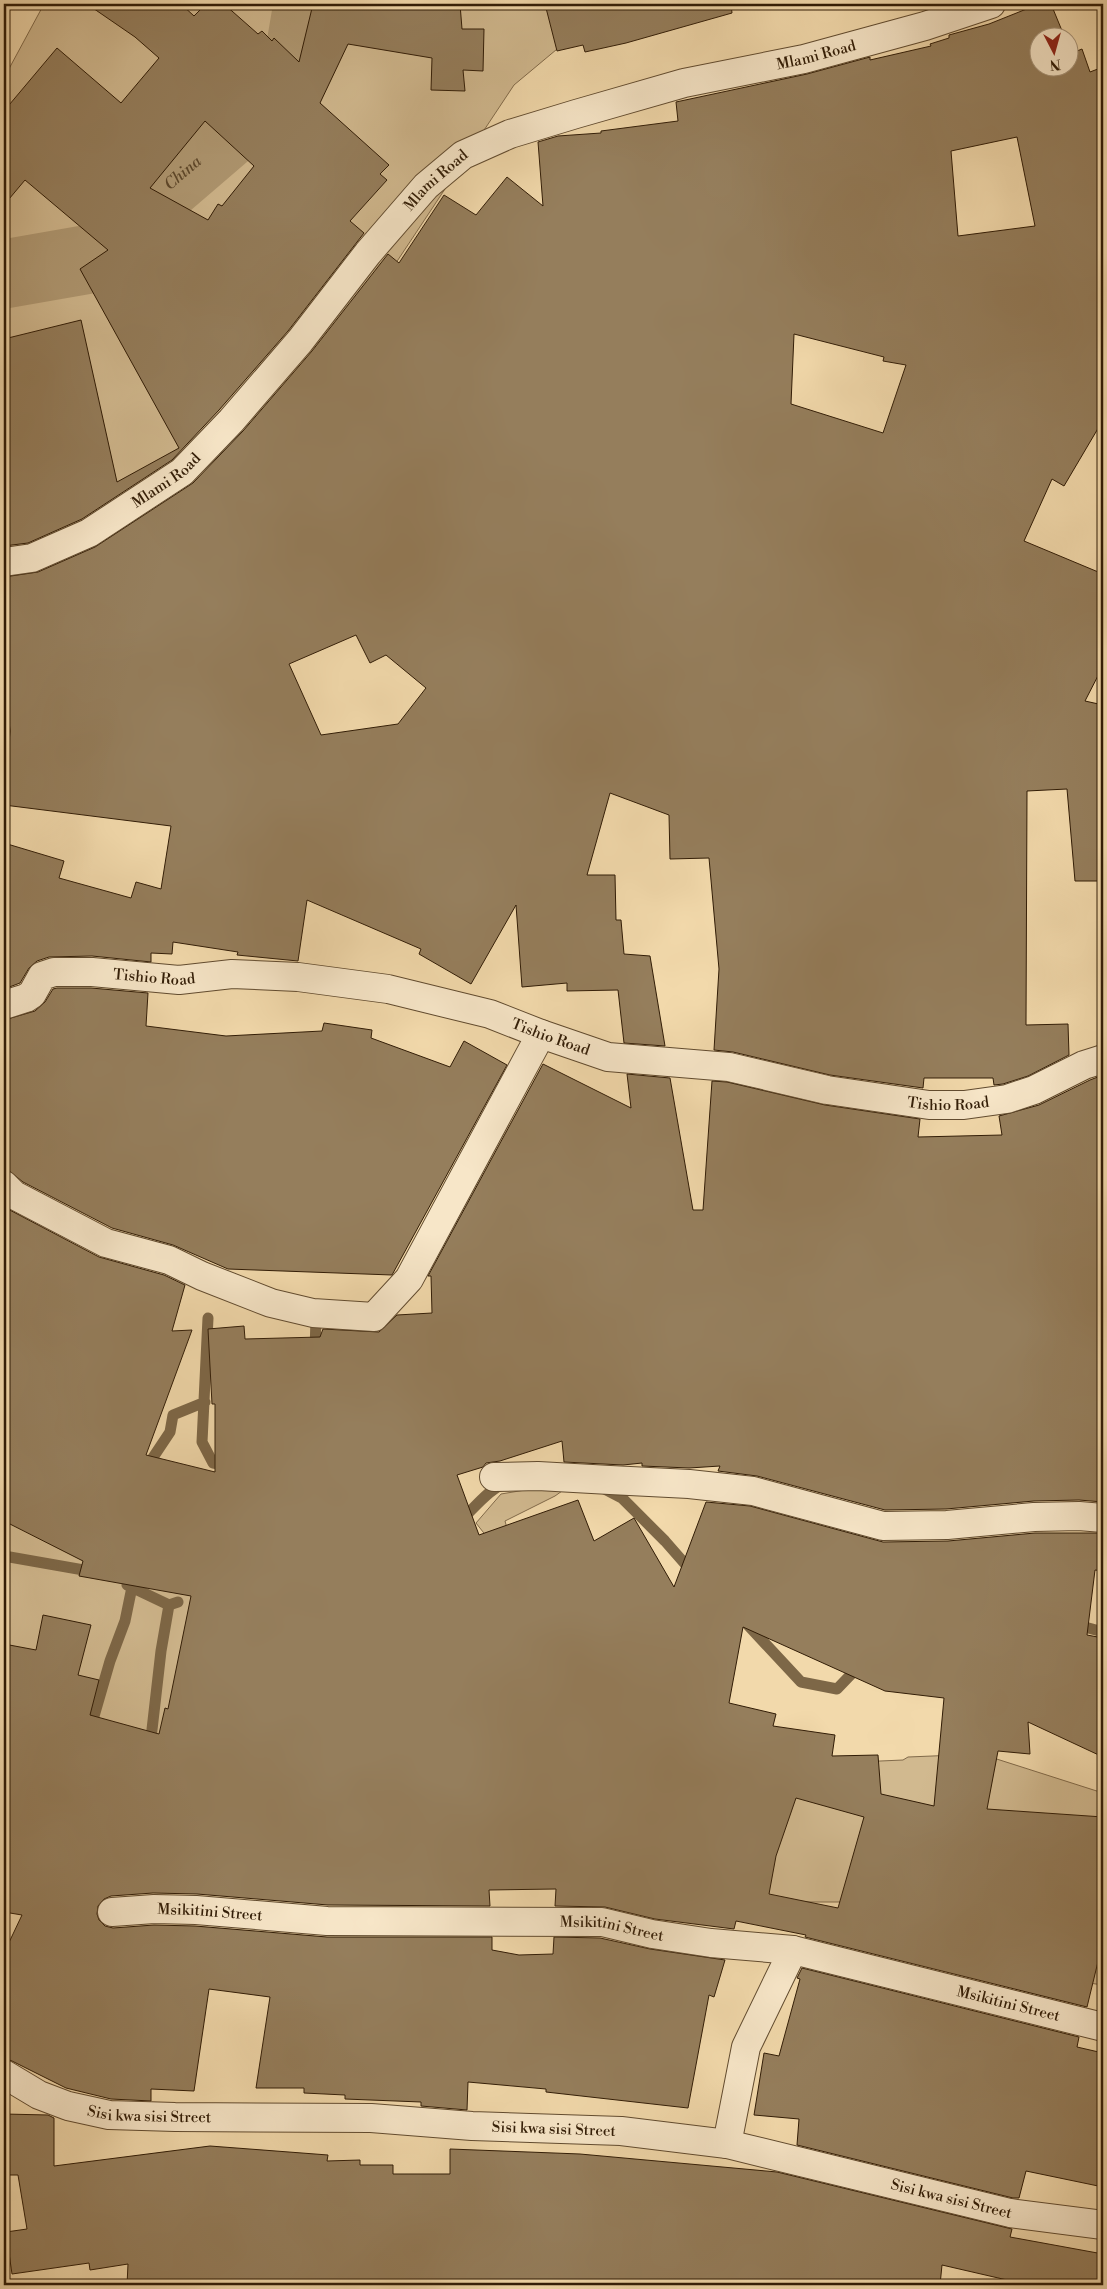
<svg xmlns="http://www.w3.org/2000/svg" width="1107" height="2289" viewBox="0 0 1107 2289" font-family="'Libre Bodoni',serif">
  <style>
    .green { fill: #d1b98f; stroke: #816a4a }
    .lines { fill: none; stroke-linecap: round; stroke-linejoin: round }
    .stream { stroke: #7d6747; stroke-width: 11 }
    .river { stroke: #b09973; stroke-width: 69 }
    .building { fill: #957e5c; stroke: #311c06; fill-rule: evenodd }
    .minor-casing { stroke: #614b2f; stroke-width: 30 }
    .minor { stroke: #f7e6c8; stroke-width: 28 }
    .labels { text-anchor: middle; stroke-width: 4; stroke-linejoin: round; paint-order: stroke }
    .street-label { font-size: 15px; fill: #311c06; stroke: #f7e6c8 }
    .water-label { font-size: 16px; font-style: italic; fill: #5d482c; stroke: #f7e6c8 }
  </style>
  <rect width="100%" height="100%" fill="#f2d9ab"/>
  <filter id="stains"><feTurbulence type="fractalNoise" baseFrequency=".004" numOctaves="4"/><feColorMatrix values="0 0 0 0 .2 0 0 0 0 .09 0 0 0 0 .02 0 0 0 .5 -.17"/></filter>
  <radialGradient id="worn" r=".72"><stop offset=".6" stop-color="#630" stop-opacity="0"/><stop offset="1" stop-color="#630" stop-opacity=".3"/></radialGradient>
  <!-- green -->
  <path class="green" d="M44 4H611L514 85 309 394 170 487 4 573V78Z
    M572 1484 555 1496 505 1521 515 1557 509 1565 476 1523 501 1494 543 1487Z
    M4 1502 252 1577 767 1766 903 1760 908 1757 981 1754 1103 1793V1985L871 1952 858 1902H750L509 1780 146 1873 4 1831Z"/>
  <g class="lines">
    <!-- stream -->
    <path class="stream" d="M208 1318 202 1442 213 1463 230 1466
      M315 1352 316 1318
      M148 1469 150 1462 170 1432 173 1415 205 1402
      M599 1486 622 1498 665 1541 693 1573
      M459 1522C471 1512 490 1487 503 1485
      M4 1556 95 1572
      M127 1585 169 1605 178 1602
      M746 1623 801 1682 837 1689 861 1664
      M1074 1624 1103 1632
      M90 1730 110 1661 125 1621 132 1587
      M150 1747 161 1651 169 1605"/>
    <!-- river -->
    <path class="river" id="s1" d="M4 274 113 255 159 192 250 114 299 57 308 4"/>
  </g>
  <!-- building -->
  <path class="building" d="M87 4H181L194 16 206 4H224L258 34 262 31 272 41 274 38 299 62 313 4H460L462 29H484L483 71 463 70 465 91 431 90 432 58 348 44 320 103 389 165 380 174 387 180 350 221 364 233 288 331 219 410 172 460 82 519 28 543 4 546V339L81 320 117 482 179 448 80 269 108 250 25 180 4 205V111L57 48 121 103 159 58 135 37ZM205 121 254 166 222 206 218 204 208 220 150 188Z
    M545 4H731L732 13 626 43 585 52 583 45 557 51Z
    M1039 4H1051L1065 38H1040V68H1070V48L1072 53 1082 49 1090 72 1103 67V420L1064 486 1052 479 1024 541 1103 574V666L1085 701 1103 705V881H1075L1067 789 1027 791 1026 1025 1068 1024 1069 1055 1028 1076 1003 1084 994 1085 993 1078H924L923 1088 830 1075 733 1052 714 1050 719 969 709 858 670 859 669 815 610 793 587 875H615L616 920H621L624 954 650 956 665 1046 624 1043 618 990 567 991V983L522 987 516 905 471 984 419 954 421 949 307 900 298 961 237 955 238 952 173 942 172 954 151 953V962L92 956 49 957 37 961 29 968 20 983 4 989V843L64 861 59 878 131 898 136 882 161 889 171 826 4 805 10 731 4 669V577L38 572 95 547 193 483 243 431 312 351 388 254 399 263 444 195 476 215 507 177 543 206 538 142 558 136 601 133V131L678 121 676 102 807 74 870 57V60L931 46 930 44 949 38V35L989 24ZM1017 137 1035 226 958 236 951 151ZM794 334 884 357 883 361 906 365 883 433 791 404ZM356 635 370 663 386 655 426 688 398 724 321 735 289 664Z
    M57 988H91L148 993 146 1026 226 1036 322 1031 324 1023 372 1030 371 1038 450 1067 464 1041 507 1065 392 1275 228 1269 173 1245 112 1228 23 1182 8 1170H4V1020L35 1011 45 1002 53 989Z
    M543 1064 631 1108 627 1074 670 1078 693 1210H703L712 1081 727 1082 825 1105 920 1119 918 1137 1002 1135 999 1116 1039 1105 1090 1080 1103 1075V1502L1079 1500 1034 1501 946 1509 885 1510 757 1476 718 1471 720 1466 689 1468 642 1466V1463L623 1465 564 1462 562 1441 500 1461 486 1463 483 1467 457 1475 479 1535 578 1500 594 1541 634 1518 674 1587 706 1502 750 1506 883 1542 948 1541 1035 1533H1103V1571L1095 1570 1087 1635 1103 1638V1757L1028 1722 1030 1754 998 1751 987 1809 1103 1817V1941L1087 2007 805 1937 806 1935 736 1921 734 1929 655 1919 605 1907 555 1906 556 1889 489 1890 490 1906 328 1905 197 1894 153 1893 111 1896 104 1899 98 1906 97 1914 99 1920 105 1926 113 1928 154 1925 195 1926 327 1937H492V1950L519 1955 553 1954 554 1937 600 1938 650 1949 725 1960 714 1997 709 1995 688 2108 546 2092V2089L468 2082 467 2110 421 2106V2102L345 2099V2095L304 2093V2088H256L270 1997 209 1989 194 2091 151 2089V2101L111 2099 66 2088 12 2061 4 2058V1953L22 1915 4 1912V1644L36 1650 43 1615 91 1625 78 1675 99 1680 90 1715 159 1734 165 1708 168 1709 191 1596 79 1576 83 1561 4 1521V1207L99 1257 164 1275 185 1285 172 1331 192 1330 146 1455 215 1472V1404H212L208 1329 244 1326 245 1339 320 1337 323 1329 379 1332 397 1315 432 1313 431 1276H428ZM743 1627 885 1691 944 1698 934 1806 881 1794 878 1755 832 1756 835 1735 773 1726 776 1714 729 1703ZM796 1798 864 1817 838 1908 769 1894 776 1856Z
    M802 1968 1079 2037 1077 2047 1103 2053V2187L1026 2171 1019 2198H1013L797 2145 799 2119 754 2115 764 2053 779 2056 800 1979 797 1978Z
    M4 2114 48 2115 54 2118V2166L210 2146 328 2155 327 2161 360 2160V2165H393V2174H450V2149L580 2154 777 2172 1012 2229 1010 2237 1103 2254V2285H1006L1007 2280 942 2265 940 2285H127L128 2264 90 2270 89 2263 12 2274 6 2232 27 2229 18 2175H4Z"/>
  <g class="lines">
    <defs>
      <g id="minor">
        <path id="s2" d="M4 562 32 558 89 533 182 472 231 421 300 341 368 253 426 186 463 155 510 134 576 114 684 83 804 59 925 26 991 4"/>
        <path id="s3" d="M4 1005 26 998 32 994 42 976 54 972H92L179 980 232 974 298 977 388 989 490 1014 541 1034 608 1057 729 1067 827 1090 929 1105H964L1007 1099 1034 1090 1084 1065 1103 1059"/>
        <path d="M4 1185 14 1195 106 1243 169 1260 202 1276 271 1303 313 1313 374 1317 409 1279 541 1034"/>
        <path d="M494 1477 538 1476 610 1480 689 1484 753 1491 883 1526 947 1525 1034 1517 1079 1516 1103 1518"/>
        <path id="s4" d="M112 1912 154 1909 196 1910 327 1921 602 1922 652 1934 711 1943 793 1950 1103 2027"/>
        <path id="s5" d="M4 2074 39 2095 68 2106 109 2115 175 2117 371 2118 472 2126 621 2131 727 2144 1010 2213 1103 2225"/>
        <path d="M727 2144 746 2047 793 1950"/>
      </g>
    </defs>
    <!-- minor casing -->
    <use href="#minor" class="minor-casing"/>
    <!-- minor -->
    <use href="#minor" class="minor"/>
  </g>
  <g class="labels">
    <!-- street labels -->
    <g class="street-label">
      <text dy="5" stroke="none"><textPath href="#s2" startOffset="994">Mlami Road</textPath></text>
      <text dy="5" stroke="none"><textPath href="#s2" startOffset="589">Mlami Road</textPath></text>
      <text dy="5" stroke="none"><textPath href="#s2" startOffset="184">Mlami Road</textPath></text>
      <text dy="5" stroke="none"><textPath href="#s3" startOffset="164">Tishio Road</textPath></text>
      <text dy="5" stroke="none"><textPath href="#s3" startOffset="569">Tishio Road</textPath></text>
      <text dy="5" stroke="none"><textPath href="#s3" startOffset="974">Tishio Road</textPath></text>
      <text dy="5" stroke="none"><textPath href="#s4" startOffset="98">Msikitini Street</textPath></text>
      <text dy="5" stroke="none"><textPath href="#s4" startOffset="501">Msikitini Street</textPath></text>
      <text dy="5" stroke="none"><textPath href="#s4" startOffset="906">Msikitini Street</textPath></text>
      <text dy="5" stroke="none"><textPath href="#s5" startOffset="154">Sisi kwa sisi Street</textPath></text>
      <text dy="5" stroke="none"><textPath href="#s5" startOffset="559">Sisi kwa sisi Street</textPath></text>
      <text dy="5" stroke="none"><textPath href="#s5" startOffset="964">Sisi kwa sisi Street</textPath></text>
    </g>
    <!-- water labels -->
    <g class="water-label">
      <text dy="6" stroke="none"><textPath href="#s1" startOffset="219">China</textPath></text>
    </g>
  </g>
  <!-- margin -->
  <rect width="1107" height="2289" fill="none" stroke="#f2d9ab" stroke-width="20"/>
  <rect x="5" y="5" width="1097" height="2279" fill="none" stroke="#311c06" stroke-width="2.5"/>
  <rect x="10" y="10" width="1087" height="2269" fill="none" stroke="#311c06"/>
  <!-- north arrow -->
  <g transform="translate(1054 52) rotate(174)"><circle r="24" fill="#f7e6c8" stroke="#a8957a"/>
  <path d="M0-4L9 19L0 12L-9 19Z" fill="#8f2418"/>
  <text y="-8" font-size="14" font-weight="bold" text-anchor="middle" fill="#311c06">N</text>
  </g>
  <rect width="100%" height="100%" filter="url(#stains)"/>
  <rect width="100%" height="100%" fill="url(#worn)"/>
</svg>
